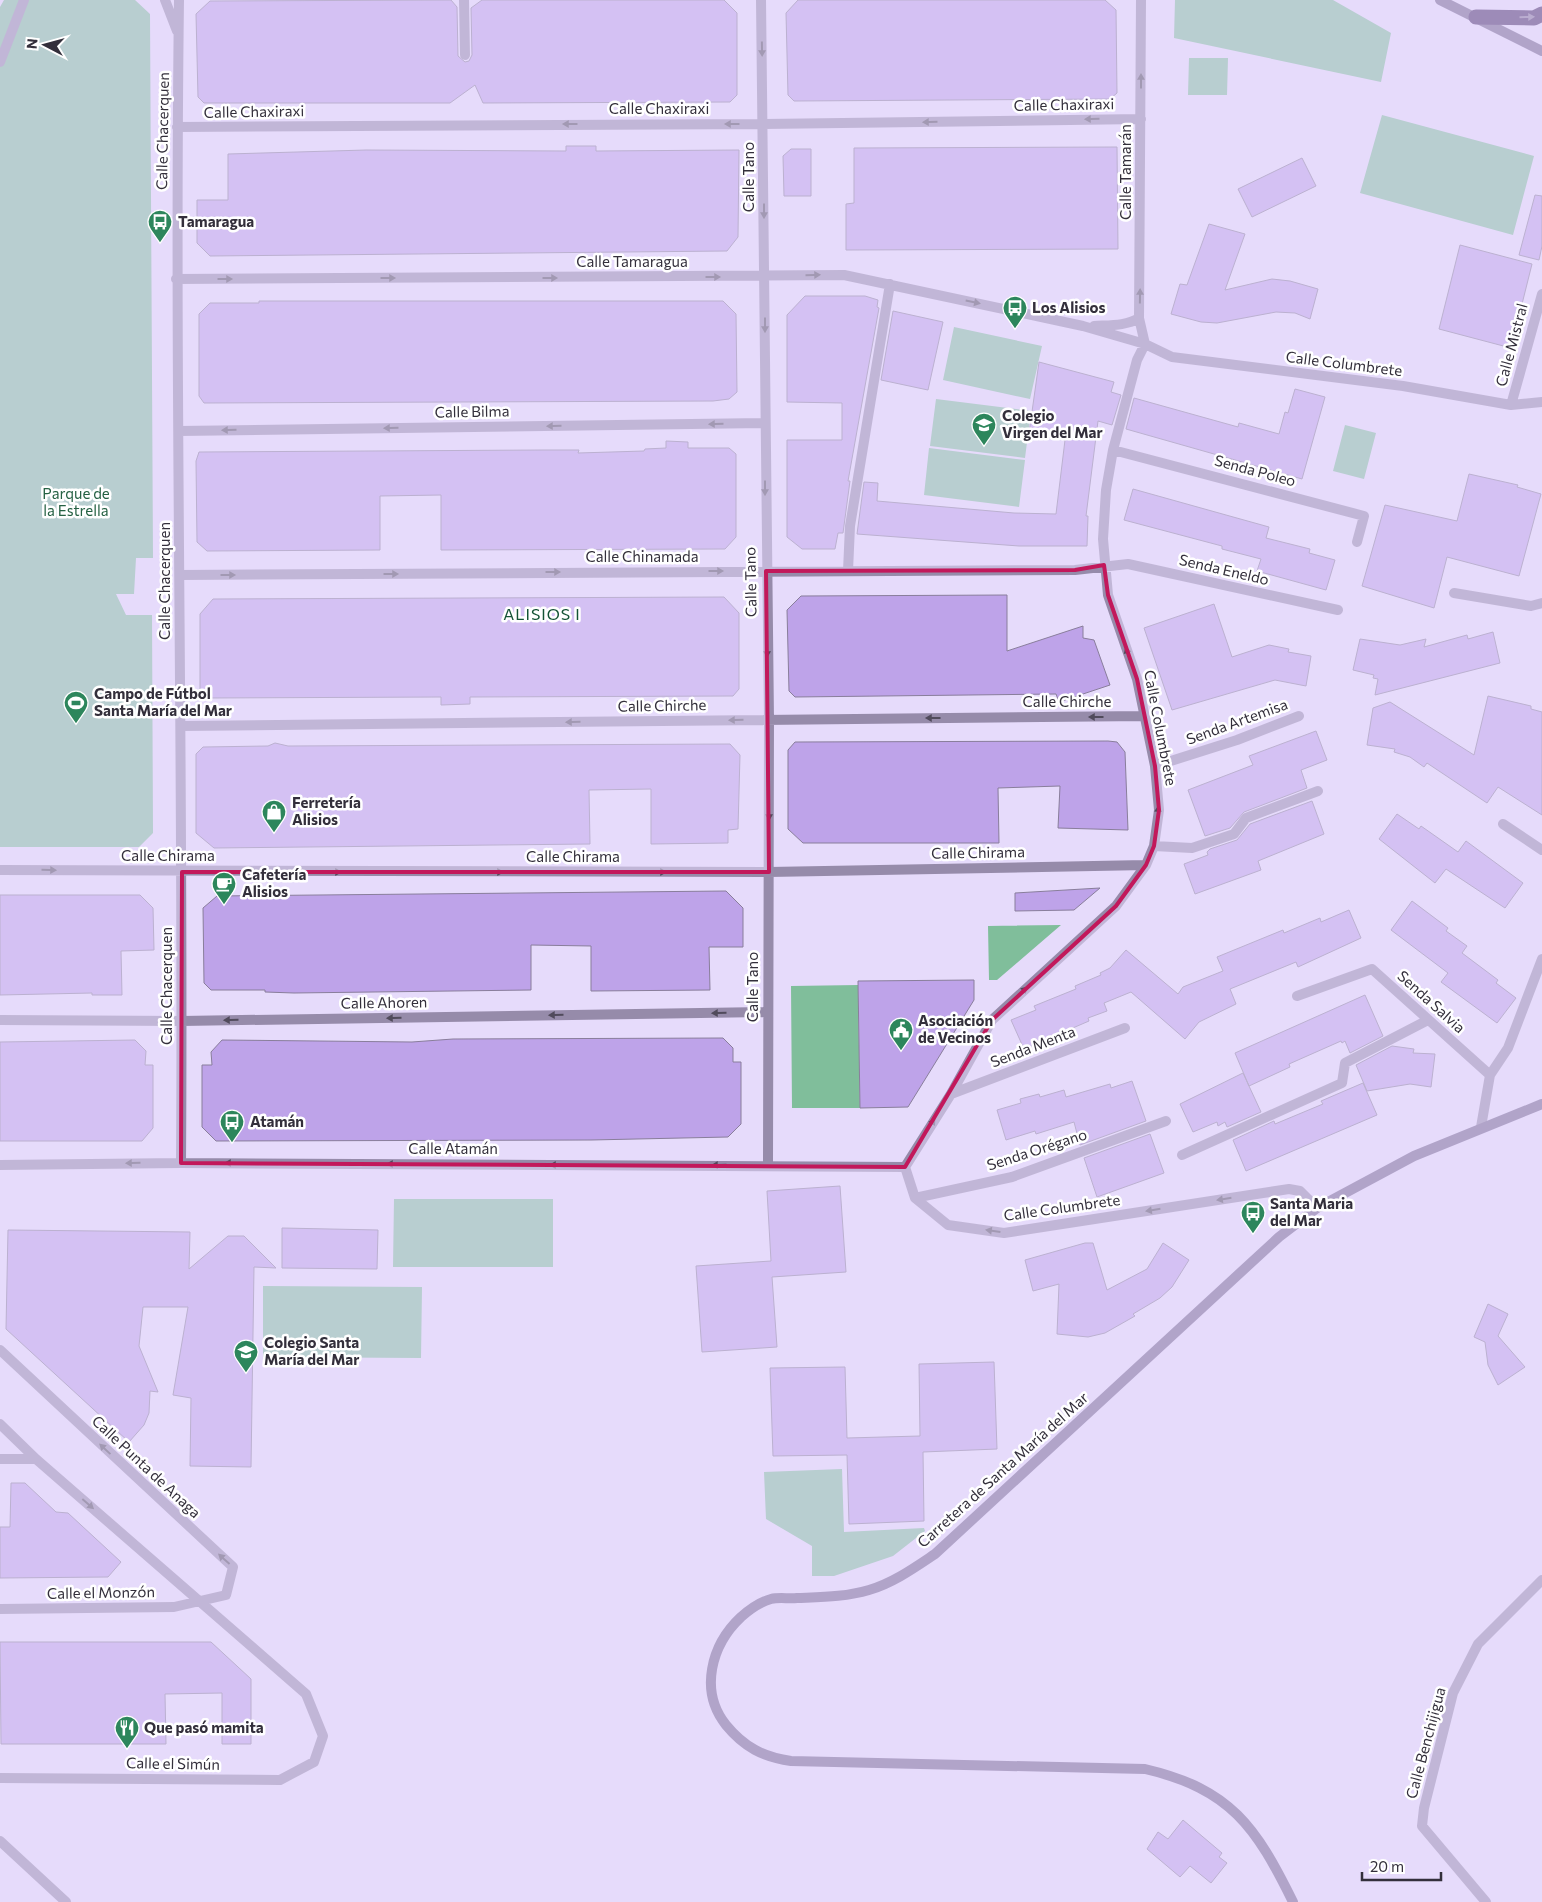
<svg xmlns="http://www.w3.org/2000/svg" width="1542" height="1902" viewBox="0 0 1542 1902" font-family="Commissioner,sans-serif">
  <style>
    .green { fill: #80be9b }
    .building { fill: #bea3e9; stroke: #897e9b }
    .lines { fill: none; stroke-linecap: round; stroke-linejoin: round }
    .street { stroke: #968baa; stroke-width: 10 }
    .secondary { stroke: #72628d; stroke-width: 10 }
    .highway { stroke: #452a66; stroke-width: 15 }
    .oneway { fill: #86759c }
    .oneway2 { fill: #514b5c }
    .marked { fill: none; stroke: #c2185b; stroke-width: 4; stroke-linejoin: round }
    .labels { text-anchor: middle; stroke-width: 5; stroke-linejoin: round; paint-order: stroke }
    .street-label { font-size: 15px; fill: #332f3b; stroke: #fff }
    .poi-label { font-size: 15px; font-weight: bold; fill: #332f3b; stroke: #fff; text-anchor: start }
    .park-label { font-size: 15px; fill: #256143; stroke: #fff }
    .neighbourhood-label { font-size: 16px; letter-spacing: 1px; fill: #145336; stroke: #fff }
  </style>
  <rect width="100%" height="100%" fill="#e6dbfb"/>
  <!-- green -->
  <path class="green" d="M4 0H135L150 14 153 558H136L134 594H116L126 615H152L153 833 139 847H0V7Z
    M1175 0H1333L1391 33 1381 82 1174 38Z
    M1189 58H1228L1227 95H1188Z
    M1382 115 1534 156 1513 235 1360 193Z
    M954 327 1042 346 1030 399 943 380Z
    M936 399 1031 411 1025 458 930 446Z
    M1345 425 1376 433 1364 479 1333 471Z
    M929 448 1025 460 1019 507 924 495Z
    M1061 925 997 980H989L988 926Z
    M858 985 860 1108H792L791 986Z
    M394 1199H553V1267H393Z
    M263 1286 422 1287 421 1358 263 1357Z
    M842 1469 844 1532 924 1528 925 1531 893 1556 834 1576H812V1546L766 1519 764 1472Z"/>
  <!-- building -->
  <path class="building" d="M451 0 457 7 458 56 465 62 469 61 472 55 471 8 482 0H724L737 13V95L730 102 483 103 475 85 450 103H204L198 97 196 14 210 1Z
    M798 0H1105L1116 10 1117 93 1110 99 794 101 788 95 786 13Z
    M566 146H596V151L739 150 738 237 727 251 210 256 197 243V200H228V154L366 150 566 151Z
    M1117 147 1118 249 846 250V204L854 203V148Z
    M791 149H811V196H784L783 156Z
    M1302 158 1316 186 1252 217 1238 189Z
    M1535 195 1542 196V246L1539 260 1519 255Z
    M1209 224 1245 234 1225 290 1272 279 1290 281 1318 289 1310 319 1295 313 1276 312 1217 323 1201 322 1171 314 1180 284 1187 285Z
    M1460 245 1532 264 1511 348 1439 329Z
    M805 296H865L878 300 877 307 879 308 848 481H850L843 533H838L835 549H802L787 537V440H842V403L787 402V315Z
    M259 301H723L736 314 737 392 729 399 713 401 204 403 199 396V314L210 303H259Z
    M893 311 943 322 928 390 881 380Z
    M1039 362 1114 382 1111 392 1121 395 1112 425 1098 421 1086 516H1088L1087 546H1019L857 534 864 482 878 483 877 501 1014 513 1056 514 1065 440 1029 433Z
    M1295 389 1325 397 1302 479 1126 429 1134 398 1238 427 1239 423 1279 434 1285 412 1288 413Z
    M666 441 688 442V448H729L736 454V537L725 549 441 550V495L380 496V550L207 551 197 542 196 461 199 452 543 450H579L578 453 644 451 645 449 666 448Z
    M1469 474 1518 485 1517 487 1541 494 1519 576 1447 557 1434 608 1362 586 1385 505 1457 521Z
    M1133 489 1269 527 1266 538 1310 549 1309 553 1335 560 1326 590 1257 571 1261 559 1222 549V546L1124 520Z
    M1007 595V651L1083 626V638L1094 640 1110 685 1059 702 1056 694 795 697 789 691 787 610 801 596Z
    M724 597 739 613V689L733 696 470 697V704L441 705V697L208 698V691H200V614L213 599Z
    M1214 604 1232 657 1269 645 1289 649 1288 652 1311 656 1306 686 1275 680 1172 710 1144 628Z
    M1493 632 1500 663 1375 695 1378 679 1373 678 1374 675 1353 670 1360 639 1400 645 1426 639 1424 647 1467 635 1468 639Z
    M1488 696 1531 706V709L1542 712V815L1498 787 1487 803 1427 763 1424 767 1410 757 1394 752 1395 749 1367 745 1373 708 1390 702 1474 755Z
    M1316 731 1327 760 1301 770 1307 788 1244 812 1230 828 1205 836 1188 790 1253 765 1249 756Z
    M1108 741 1117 742 1125 752 1128 830 1058 828 1060 786 998 788 999 843H803L788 829V750L795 742Z
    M275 743 288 746 730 744 740 755 738 829 728 830V843L651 844V789L589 790 590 844 214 848 196 833V754L203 747 268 746Z
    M1312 801 1324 834 1258 861 1261 870 1195 894 1184 864 1208 855 1207 852 1210 849 1237 840 1250 824Z
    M1397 814 1419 829 1421 826 1458 852 1466 841 1523 883 1505 908 1446 869 1435 883 1379 839Z
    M1100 888 1074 910 1015 911V893Z
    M726 891 743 908V947H709L710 990 591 991V946L531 945V990L294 993 265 992V990H211L204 983 203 908 217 896Z
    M0 895H140L153 908 154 950 121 951 122 995H92V993L0 995Z
    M1412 901 1448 928 1446 931 1467 946 1462 953 1498 980 1496 983 1516 998 1497 1023 1441 982 1448 973 1391 930Z
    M1349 910 1361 938 1298 967 1296 962 1230 989 1236 1004 1199 1022 1185 1039 1131 992 1104 1003 1107 1011 1088 1018 1089 1021 1024 1049 1011 1020 1036 1010 1034 1006 1076 989 1075 986 1101 975 1100 973 1110 968 1126 950 1178 994 1183 987 1223 971 1217 957 1283 930 1284 933 1320 918 1321 922Z
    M974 980V1000L908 1107 860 1108 858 981Z
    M1365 995 1383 1036 1350 1053 1345 1041 1342 1043 1341 1041 1289 1064 1290 1067 1249 1086 1235 1053Z
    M723 1038 733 1048V1062H741V1124L728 1137 591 1140 216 1141 202 1127V1065H212L211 1052 222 1040 412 1042 453 1039Z
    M135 1040 146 1051 145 1065H153V1128L142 1141H0V1042Z
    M1392 1046 1414 1049 1413 1053 1435 1054 1431 1087 1410 1084 1367 1091 1356 1065Z
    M1243 1073 1261 1112 1227 1127 1225 1122 1218 1126 1217 1122 1193 1132 1180 1104Z
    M1132 1081 1146 1121 1080 1145 1074 1122 1036 1134 1035 1131 1006 1140 997 1110 1021 1103 1020 1099 1039 1094 1040 1097 1064 1090 1066 1097 1110 1084 1111 1088Z
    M1363 1083 1377 1115 1246 1171 1233 1140 1274 1121 1275 1124 1323 1104 1321 1101Z
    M1150 1134 1164 1173 1097 1197 1084 1158Z
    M840 1186 846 1272 772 1277 777 1347 702 1352 696 1266 771 1261 767 1191Z
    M282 1228 378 1230 377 1269 282 1268Z
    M8 1230 190 1232 189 1269 228 1236H244L276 1268 254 1267 251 1467 190 1466 191 1398 173 1395 188 1307H143L139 1346 158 1392 150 1391 149 1413 144 1425 129 1442 6 1329Z
    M1085 1243H1093L1107 1290 1147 1269 1163 1243 1189 1260 1172 1287 1160 1298 1133 1314 1135 1316 1105 1333 1088 1337 1057 1334 1059 1284 1033 1291 1025 1260Z
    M1488 1304 1508 1314 1498 1336 1525 1367 1498 1385 1488 1365 1485 1342 1474 1337Z
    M994 1362 997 1449 923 1452 924 1521 849 1524 847 1455 773 1456 770 1368 845 1367 847 1438 920 1436 919 1364Z
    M11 1483H25L56 1512 68 1513 121 1562 108 1577 0 1578V1527H10Z
    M0 1642H211L251 1679V1744H222V1693L165 1694 166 1744H1Z
    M1183 1820 1222 1853 1219 1857 1227 1863 1211 1883 1190 1866 1180 1877 1147 1849 1158 1832 1168 1839Z"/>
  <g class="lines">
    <!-- street -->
    <path class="street" d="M165 0 177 31
      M179 0C174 388 184 775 181 1163
      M464 0 465 55
      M761 0 769 720 768 1164
      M1141 0 1139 318 1145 344
      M0 62 24 0
      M177 127 764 124 1141 119
      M176 279 844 275 1083 326 1145 344 1172 357 1403 386 1511 405 1542 402
      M1094 326C1110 325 1126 326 1139 318
      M1145 344 1137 360 1113 450 1106 490 1103 539 1108 595 1137 679 1155 766 1159 810 1154 846 1146 865 1116 906 992 1020 951 1094 905 1167 915 1198 948 1225 1004 1233 1289 1189 1300 1191 1317 1208
      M1511 405 1542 294
      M179 431 765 423
      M1113 450 1364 516 1357 542
      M848 571 850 526 890 284
      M180 575 1075 570 1128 564 1338 610
      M1454 593 1531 606 1542 603
      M181 726 1144 716
      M1155 766 1237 740 1299 716
      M1503 824 1542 850
      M1154 846 1192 848 1234 834 1246 818 1318 791
      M0 870 769 872 1146 865
      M1297 996 1372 969 1490 1075
      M0 1020 182 1021 768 1012
      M951 1094 1125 1028
      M1481 1127 1490 1075 1508 1048 1542 959
      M1182 1155 1342 1083 1345 1063 1428 1020
      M0 1165 181 1163 905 1167
      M915 1198 1012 1177 1166 1121
      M0 1350 233 1567 226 1595 174 1607 0 1609
      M0 1424 36 1459 306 1694 323 1736 314 1762 280 1780 0 1778
      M0 1459H36
      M0 1841 66 1902
      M1486 1902 1422 1826 1424 1808 1453 1693 1478 1644 1542 1580"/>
    <!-- secondary -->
    <path class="secondary" d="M1440 0 1542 51
      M1293 1902C1256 1827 1231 1789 1145 1769L791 1761C763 1757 744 1747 726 1725 699 1691 711 1645 741 1617 749 1610 760 1602 771 1599 779 1597 789 1599 797 1598 821 1597 846 1597 869 1590 893 1583 914 1568 935 1554L1279 1237 1317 1208 1414 1156 1542 1104"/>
    <!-- highway -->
    <path class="highway" d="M1476 17 1534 18 1542 14"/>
  </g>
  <!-- one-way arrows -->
  <defs><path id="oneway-solid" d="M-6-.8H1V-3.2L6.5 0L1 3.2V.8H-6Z" transform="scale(1.25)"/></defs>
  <use class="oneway" href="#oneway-solid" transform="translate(1527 17) rotate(-1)"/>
  <g class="oneway2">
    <use href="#oneway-solid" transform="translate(762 49) rotate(89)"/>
    <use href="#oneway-solid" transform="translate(1141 81) rotate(-90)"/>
    <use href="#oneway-solid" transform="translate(1092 119) rotate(179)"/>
    <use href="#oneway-solid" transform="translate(930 122) rotate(179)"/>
    <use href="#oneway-solid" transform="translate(570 124) rotate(180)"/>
    <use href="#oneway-solid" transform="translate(732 124) rotate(180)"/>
    <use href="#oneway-solid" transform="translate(764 211) rotate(90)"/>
    <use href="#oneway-solid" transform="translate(813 275) rotate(-1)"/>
    <use href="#oneway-solid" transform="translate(713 277)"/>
    <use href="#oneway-solid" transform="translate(388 278)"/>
    <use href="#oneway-solid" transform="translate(550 278)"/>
    <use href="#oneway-solid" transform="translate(225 279)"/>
    <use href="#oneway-solid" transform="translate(1140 296) rotate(-89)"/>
    <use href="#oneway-solid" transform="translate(973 302) rotate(12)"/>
    <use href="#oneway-solid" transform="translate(765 325) rotate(90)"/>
    <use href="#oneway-solid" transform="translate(716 424) rotate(179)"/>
    <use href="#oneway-solid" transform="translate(554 426) rotate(179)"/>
    <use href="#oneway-solid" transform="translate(391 428) rotate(179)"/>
    <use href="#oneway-solid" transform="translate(229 430) rotate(179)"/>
    <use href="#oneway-solid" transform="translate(765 488) rotate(90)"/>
    <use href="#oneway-solid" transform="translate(716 571)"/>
    <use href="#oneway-solid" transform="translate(553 572)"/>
    <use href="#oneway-solid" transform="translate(391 574)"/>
    <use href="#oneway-solid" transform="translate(228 575)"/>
    <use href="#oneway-solid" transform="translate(767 650) rotate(89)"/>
    <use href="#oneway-solid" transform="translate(1128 654) rotate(-109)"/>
    <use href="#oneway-solid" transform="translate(1096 717) rotate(180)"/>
    <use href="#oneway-solid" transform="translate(933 718) rotate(180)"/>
    <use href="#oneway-solid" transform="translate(736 720) rotate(179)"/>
    <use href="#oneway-solid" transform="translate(573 722) rotate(179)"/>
    <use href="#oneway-solid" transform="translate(769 813) rotate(90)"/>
    <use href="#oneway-solid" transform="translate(1158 813) rotate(-86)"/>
    <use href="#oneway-solid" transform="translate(49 870) rotate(1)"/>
    <use href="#oneway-solid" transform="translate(334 872)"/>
    <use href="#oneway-solid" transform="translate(496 872)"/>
    <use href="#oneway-solid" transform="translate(659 872)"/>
    <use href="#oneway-solid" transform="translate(1022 992) rotate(-43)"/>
    <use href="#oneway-solid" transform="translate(719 1013) rotate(179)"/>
    <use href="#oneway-solid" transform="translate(556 1015) rotate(179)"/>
    <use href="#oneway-solid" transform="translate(394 1018) rotate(179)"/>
    <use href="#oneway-solid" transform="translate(231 1020) rotate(179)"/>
    <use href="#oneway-solid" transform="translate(931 1125) rotate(-58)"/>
    <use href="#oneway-solid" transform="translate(133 1163) rotate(179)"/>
    <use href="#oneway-solid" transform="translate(232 1163) rotate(-180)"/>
    <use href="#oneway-solid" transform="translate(394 1164) rotate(-180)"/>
    <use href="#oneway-solid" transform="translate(557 1165) rotate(-180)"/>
    <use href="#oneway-solid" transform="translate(719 1165) rotate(179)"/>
    <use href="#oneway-solid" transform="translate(1224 1199) rotate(171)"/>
    <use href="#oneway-solid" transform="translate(1153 1210) rotate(171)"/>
    <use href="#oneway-solid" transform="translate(993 1231) rotate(-172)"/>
    <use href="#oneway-solid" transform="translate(105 1449) rotate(-137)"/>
    <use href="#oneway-solid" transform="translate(88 1504) rotate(41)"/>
    <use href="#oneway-solid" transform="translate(224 1559) rotate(-138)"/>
  </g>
  <!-- marked area -->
  <path d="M0 0H1542V1902H0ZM1104 565 1108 595 1137 679 1155 766 1159 810 1154 846 1146 865 1116 906 992 1020 905 1167 181 1163 182 872H769L766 571 1075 570Z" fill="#e6dbfb" fill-opacity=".55" fill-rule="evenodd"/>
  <path class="marked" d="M1104 565 1108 595 1137 679 1155 766 1159 810 1154 846 1146 865 1116 906 992 1020 905 1167 181 1163 182 872H769L766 571 1075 570Z"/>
  <!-- icons -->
  <defs>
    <symbol id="bus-pin" viewBox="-11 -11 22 30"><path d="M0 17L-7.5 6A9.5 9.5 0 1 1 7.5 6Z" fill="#2d865c" stroke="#fff"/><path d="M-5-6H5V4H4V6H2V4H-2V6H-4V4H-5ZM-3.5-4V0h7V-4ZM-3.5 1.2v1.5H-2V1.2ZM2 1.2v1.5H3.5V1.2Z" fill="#fff"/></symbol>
    <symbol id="school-pin" viewBox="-11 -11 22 30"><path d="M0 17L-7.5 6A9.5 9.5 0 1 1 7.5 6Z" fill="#2d865c" stroke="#fff"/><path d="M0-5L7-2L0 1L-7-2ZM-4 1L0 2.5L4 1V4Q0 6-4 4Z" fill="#fff"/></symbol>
    <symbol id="stadium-pin" viewBox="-11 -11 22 30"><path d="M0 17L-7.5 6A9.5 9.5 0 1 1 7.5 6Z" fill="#2d865c" stroke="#fff"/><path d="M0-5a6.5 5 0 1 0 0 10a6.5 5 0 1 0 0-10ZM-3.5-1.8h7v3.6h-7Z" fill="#fff"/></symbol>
    <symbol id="shop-pin" viewBox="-11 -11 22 30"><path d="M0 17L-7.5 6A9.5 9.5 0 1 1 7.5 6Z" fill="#2d865c" stroke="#fff"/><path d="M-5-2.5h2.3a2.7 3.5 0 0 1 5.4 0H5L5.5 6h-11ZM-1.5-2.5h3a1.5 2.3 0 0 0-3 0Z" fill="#fff"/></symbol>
    <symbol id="cafe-pin" viewBox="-11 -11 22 30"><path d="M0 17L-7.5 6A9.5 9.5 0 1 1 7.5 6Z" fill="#2d865c" stroke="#fff"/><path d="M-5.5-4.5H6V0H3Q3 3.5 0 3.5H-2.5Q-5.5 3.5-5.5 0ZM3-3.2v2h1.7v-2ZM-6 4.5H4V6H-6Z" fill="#fff"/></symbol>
    <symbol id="civic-pin" viewBox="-11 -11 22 30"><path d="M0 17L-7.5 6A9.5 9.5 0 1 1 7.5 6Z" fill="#2d865c" stroke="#fff"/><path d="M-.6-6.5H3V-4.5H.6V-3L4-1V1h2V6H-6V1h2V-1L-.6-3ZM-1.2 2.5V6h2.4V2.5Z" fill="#fff"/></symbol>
    <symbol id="restaurant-pin" viewBox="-11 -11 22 30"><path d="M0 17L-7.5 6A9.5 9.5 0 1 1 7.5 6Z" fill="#2d865c" stroke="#fff"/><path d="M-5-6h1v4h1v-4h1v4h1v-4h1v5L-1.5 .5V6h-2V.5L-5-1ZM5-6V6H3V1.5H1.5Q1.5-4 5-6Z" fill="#fff"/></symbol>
  </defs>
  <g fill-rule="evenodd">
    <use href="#bus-pin" x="146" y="208" width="28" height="38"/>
    <use href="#bus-pin" x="1001" y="294" width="28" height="38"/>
    <use href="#school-pin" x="970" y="411" width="28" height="38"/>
    <use href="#stadium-pin" x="62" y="689" width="28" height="38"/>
    <use href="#shop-pin" x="260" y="798" width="28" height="38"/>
    <use href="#cafe-pin" x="210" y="870" width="28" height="38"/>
    <use href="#civic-pin" x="887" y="1016" width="28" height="38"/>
    <use href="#bus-pin" x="218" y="1108" width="28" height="38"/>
    <use href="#bus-pin" x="1239" y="1199" width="28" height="38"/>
    <use href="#school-pin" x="232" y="1338" width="28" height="38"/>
    <use href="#restaurant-pin" x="113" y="1714" width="28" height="38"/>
  </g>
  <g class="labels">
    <!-- street labels -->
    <g class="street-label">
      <text transform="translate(1064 105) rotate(-1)" y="5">Calle Chaxiraxi</text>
      <text x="659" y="114">Calle Chaxiraxi</text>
      <text transform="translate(254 112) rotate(-1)" y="5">Calle Chaxiraxi</text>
      <text transform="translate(163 131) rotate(-89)" y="5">Calle Chacerquen</text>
      <text transform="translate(1126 172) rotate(-90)" y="5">Calle Tamarán</text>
      <text transform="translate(749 177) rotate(-90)" y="5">Calle Tano</text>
      <text x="632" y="267">Calle Tamaragua</text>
      <text transform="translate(1512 345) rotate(-75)" y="5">Calle Mistral</text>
      <text transform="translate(1344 364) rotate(7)" y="5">Calle Columbrete</text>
      <text transform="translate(472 412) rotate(-1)" y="5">Calle Bilma</text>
      <text transform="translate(1255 471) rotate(15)" y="5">Senda Poleo</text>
      <text x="642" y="562">Calle Chinamada</text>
      <text transform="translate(1224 570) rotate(13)" y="5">Senda Eneldo</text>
      <text transform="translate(165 581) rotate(-90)" y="5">Calle Chacerquen</text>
      <text transform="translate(751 582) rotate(-91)" y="5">Calle Tano</text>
      <text x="1067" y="707">Calle Chirche</text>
      <text transform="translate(662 706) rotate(-1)" y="5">Calle Chirche</text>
      <text transform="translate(1237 722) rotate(-20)" y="5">Senda Artemisa</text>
      <text transform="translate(1160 728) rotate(79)" y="5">Calle Columbrete</text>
      <text transform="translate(978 853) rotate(-1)" y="5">Calle Chirama</text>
      <text x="168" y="861">Calle Chirama</text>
      <text x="573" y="862">Calle Chirama</text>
      <text transform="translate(167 986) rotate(-90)" y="5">Calle Chacerquen</text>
      <text transform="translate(753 987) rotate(-90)" y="5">Calle Tano</text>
      <text transform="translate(1431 1002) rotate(42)" y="5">Senda Salvia</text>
      <text transform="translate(384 1003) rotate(-1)" y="5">Calle Ahoren</text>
      <text transform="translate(1033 1047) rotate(-21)" y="5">Senda Menta</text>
      <text x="453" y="1154">Calle Atamán</text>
      <text transform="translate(1037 1150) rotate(-18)" y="5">Senda Orégano</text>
      <text transform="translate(1062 1208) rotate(-8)" y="5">Calle Columbrete</text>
      <text transform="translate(146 1467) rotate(43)" y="5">Calle Punta de Anaga</text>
      <text transform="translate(1003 1470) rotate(-42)" y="5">Carretera de Santa María del Mar</text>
      <text transform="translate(101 1593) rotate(-1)" y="5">Calle el Monzón</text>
      <text transform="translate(1426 1743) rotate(-75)" y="5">Calle Benchijigua</text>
      <text transform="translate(173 1764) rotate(1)" y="5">Calle el Simún</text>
    </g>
    <!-- poi labels -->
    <g class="poi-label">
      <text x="178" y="227">Tamaragua</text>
      <text x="1032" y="313">Los Alisios</text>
      <text x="1002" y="421">Colegio<tspan x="1002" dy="17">Virgen del Mar</tspan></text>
      <text x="94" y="699">Campo de Fútbol<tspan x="94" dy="17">Santa María del Mar</tspan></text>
      <text x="292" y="808">Ferretería<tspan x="292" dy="17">Alisios</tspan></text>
      <text x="242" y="880">Cafetería<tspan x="242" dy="17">Alisios</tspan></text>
      <text x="918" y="1026">Asociación<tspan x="918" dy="17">de Vecinos</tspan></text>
      <text x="250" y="1127">Atamán</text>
      <text x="1270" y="1209">Santa Maria<tspan x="1270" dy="17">del Mar</tspan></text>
      <text x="264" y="1348">Colegio Santa<tspan x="264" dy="17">María del Mar</tspan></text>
      <text x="144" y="1733">Que pasó mamita</text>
    </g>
    <!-- park labels -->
    <g class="park-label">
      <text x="76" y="499">Parque de<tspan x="76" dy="17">la Estrella</tspan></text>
    </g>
    <!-- neighbourhood labels -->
    <g class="neighbourhood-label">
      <text x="542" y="620">ALISIOS I</text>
    </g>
  </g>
  <!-- north arrow -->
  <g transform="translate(45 45) rotate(276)" stroke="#ffffff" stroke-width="4" paint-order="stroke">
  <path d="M0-4L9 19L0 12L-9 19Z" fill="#332f3b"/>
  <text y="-8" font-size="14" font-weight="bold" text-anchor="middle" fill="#332f3b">N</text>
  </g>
  <!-- scale -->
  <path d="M1362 1872v8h79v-8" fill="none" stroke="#332f3b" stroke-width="2.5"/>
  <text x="1370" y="1872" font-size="15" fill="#332f3b" stroke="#ffffff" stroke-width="4" paint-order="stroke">20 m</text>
</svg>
